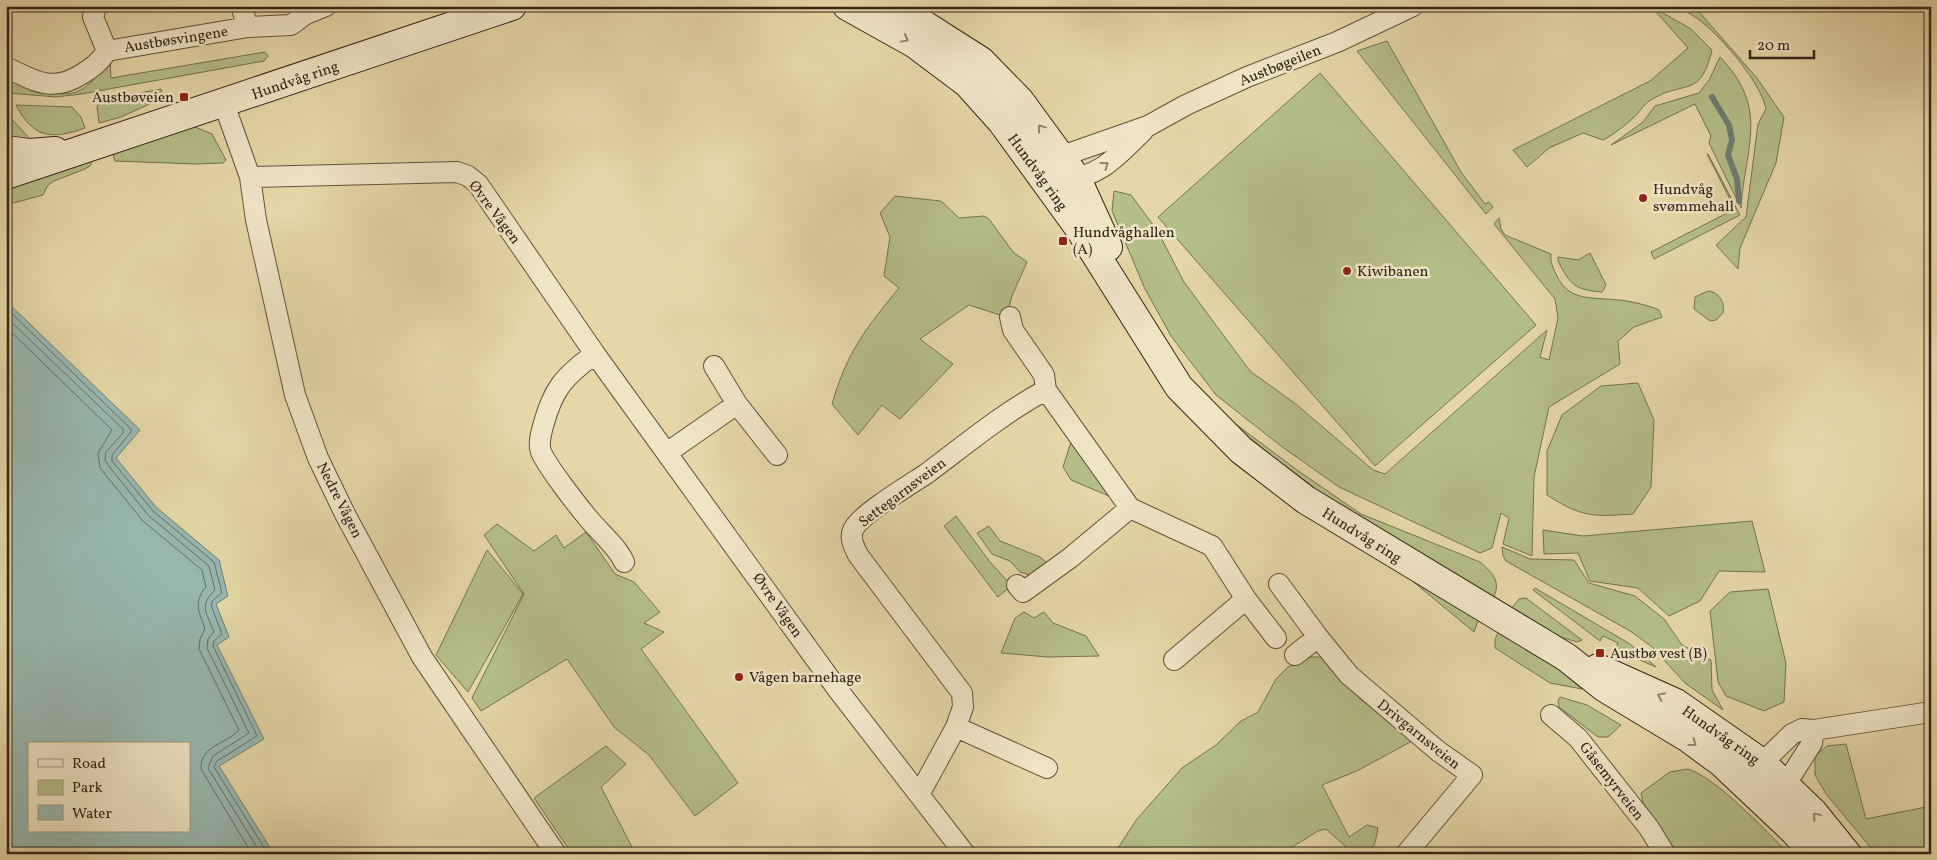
<svg xmlns="http://www.w3.org/2000/svg" width="1937" height="860" viewBox="0 0 1937 860" font-family="Vollkorn,serif">
  <style>
    .green { fill: #b4be88; stroke: #737250 }
    .water { fill: #98b8b0; stroke: #6f7d73; fill-rule: evenodd }
    .lines { fill: none; stroke-linecap: round; stroke-linejoin: round }
    .shore { stroke: #656e64; stroke-width: 1 }
    .stream { stroke: #6f7d73; stroke-width: 6 }
    .minor-casing { stroke: #5f523c; stroke-width: 22 }
    .secondary-casing { stroke: #322518; stroke-width: 30 }
    .minor { stroke: #eee5c6; stroke-width: 20 }
    .secondary { stroke: #eee5c6; stroke-width: 28 }
    .oneway { stroke: #90856f }
    .poi-dot { fill: #8f2418; stroke: #eee5c6; stroke-width: 2 }
    .labels { text-anchor: middle; stroke-width: 5; stroke-linejoin: round; paint-order: stroke }
    .street-label { font-size: 15px; fill: #322518; stroke: #eee5c6 }
    .poi-label { font-size: 15px; fill: #322518; stroke: #eee5c6; text-anchor: start }
  </style>
  <rect width="100%" height="100%" fill="#e5d7a7"/>
  <filter id="stains"><feTurbulence type="fractalNoise" baseFrequency=".004" numOctaves="4"/><feColorMatrix values="0 0 0 0 .2 0 0 0 0 .09 0 0 0 0 .02 0 0 0 .5 -.17"/></filter>
  <radialGradient id="worn" r=".72"><stop offset=".6" stop-color="#630" stop-opacity="0"/><stop offset="1" stop-color="#630" stop-opacity=".3"/></radialGradient>
  <!-- green -->
  <path class="green" d="M1651 6 1691 29 1712 50C1700 100 1684 79 1651 100 1642 105 1640 113 1632 119 1625 126 1616 132 1607 138L1603 140 1583 133 1549 148 1527 167 1513 150 1650 81 1688 48Z
    M1676 6H1694L1756 77 1784 117 1776 163 1740 248 1738 269 1716 245 1746 217 1758 124 1766 109C1761 83 1724 40 1702 22 1695 16 1685 11 1676 6Z
    M1387 41 1461 172 1485 204 1489 202 1493 207 1486 214 1357 51Z
    M265 52 268 56 264 61 81 94 56 97 8 93 9 76C33 86 66 106 89 84 97 77 103 68 110 60L111 78Z
    M1720 57C1770 109 1745 146 1741 208L1709 143 1711 136 1695 104 1611 145 1643 122 1655 106 1699 93 1709 80Z
    M1320 73 1536 325 1375 466 1158 217Z
    M161 89 163 98 121 117 99 123 97 106 102 100Z
    M16 105 72 107 81 117 85 128C51 140 33 138 16 105Z
    M6 113 30 139 6 141Z
    M195 127 212 134 226 160 223 163 195 164 115 161 113 155C138 141 167 131 195 127Z
    M1707 154H1708L1740 215 1654 259 1651 252 1735 209Z
    M93 159 90 166 85 169 54 181 48 185 43 195 6 205V185Z
    M1114 191 1131 195 1157 230 1184 282 1250 371 1297 405 1373 470 1385 474 1547 330 1540 357 1549 360 1558 318 1555 299 1494 224 1499 218 1501 229 1505 235 1551 254C1550 262 1553 268 1557 276 1569 302 1593 297 1618 300 1627 300 1651 306 1659 310L1662 317 1634 327 1618 341 1620 364 1549 407 1534 477 1532 556 1503 544 1509 518 1501 513 1492 548 1480 553 1339 487 1281 446 1216 395 1171 336 1145 289 1112 211Z
    M895 196 941 201 959 218 984 216 989 219 1013 252 1027 262 1012 296 1006 317 969 305 920 339 953 364 900 419 882 405 858 435 832 404C847 352 866 328 899 288L884 276 890 237 880 213Z
    M1590 253 1606 285 1602 292C1574 290 1570 284 1558 261V257L1578 260Z
    M1708 291C1719 292 1725 302 1723 313L1716 320 1710 321 1694 309 1695 297Z
    M1638 383 1654 420 1651 487 1633 514C1593 517 1581 517 1547 495V451L1562 415 1601 386Z
    M1217 410 1297 470 1361 514 1480 562C1492 572 1502 582 1493 598L1368 527 1257 451Z
    M1076 439 1116 499 1071 480 1063 467 1071 442Z
    M956 516 990 562 1010 584V587L998 597 944 526Z
    M1752 521 1765 572 1719 571 1700 601 1669 616 1638 588 1590 581 1578 553 1544 554 1543 530 1583 536Z
    M497 524 534 551 556 535 564 548 586 532 615 574 634 582 660 612 644 623 664 632 641 649 738 783 695 816 649 755 614 727 567 659 481 711 472 698 524 594 484 535Z
    M989 526 1000 541 1040 557 1048 564 1030 575 1020 572 1010 561 992 554 977 533Z
    M1502 547 1530 559 1574 560 1589 583 1635 596 1664 619 1682 645 1711 660 1712 690 1723 710 1685 683 1651 646 1630 631 1506 561 1503 556Z
    M487 550 523 594 468 692 436 655Z
    M1398 569 1479 618 1474 632Z
    M1535 588 1630 644 1656 667 1615 649 1618 643 1603 636 1600 641 1533 590Z
    M1768 589 1786 663 1784 702 1764 711 1726 696 1718 682 1710 611 1730 592Z
    M1526 598 1582 640 1577 642 1550 634 1511 609 1519 599Z
    M1024 612 1034 618 1044 612 1053 623 1086 636 1099 656 1048 657 1001 653 1015 618Z
    M1498 633 1544 657 1582 689 1550 683 1495 648V639Z
    M1311 657H1320L1330 663 1359 698 1414 740 1357 771 1322 785 1349 837 1367 825 1378 828 1375 843 1369 854H1350L1345 846 1326 829 1318 831 1281 854H1114L1137 819 1182 768 1216 745 1241 721 1258 712 1276 679 1288 667Z
    M1560 697 1587 705 1621 725 1608 737H1598L1559 707 1558 701Z
    M1846 744 1866 819 1931 806V854H1876L1826 794 1815 775V756L1827 746Z
    M606 746 626 764 601 787 634 851 647 854H572L534 798Z
    M1688 769C1717 778 1766 831 1789 854H1678L1643 803 1641 793 1670 772Z"/>
  <!-- water -->
  <path class="water" d="M6 301 140 430 116 458 156 507 219 560 228 596 216 604 229 637 217 645 264 739 219 766 274 854H6ZM29 744H189V831H29Z"/>
  <g class="lines">
    <!-- shore -->
    <path class="shore" d="M6 308 131 429V432L112 455V461L153 511 214 562 222 593 213 600 211 605 222 634 214 641 213 646 257 736 217 761 214 767 268 854
      M6 317 123 429V433L106 452 105 460 108 465 148 515 209 566 215 590C198 607 207 612 214 632L208 639 207 648 249 733 213 756 208 768 261 854
      M6 327 112 430 98 453 100 468 143 521 202 570 206 587C193 602 199 612 205 629L200 639 199 649 239 730C227 744 200 745 201 769L252 854"/>
    <!-- stream -->
    <path class="stream" d="M1712 97 1729 125 1732 140 1728 155 1737 179 1739 201"/>
    <defs>
      <path id="minor" d="M96 6 93 17 107 51
        M241 6 248 27
        M6 67C34 81 53 93 82 74 93 67 100 62 107 51L248 27 291 25 306 14 326 6
        M224 104 250 177 256 220 295 395 318 458 345 514 422 657 556 854
        M1053 165 1062 156 1148 126 1186 105 1247 77 1337 42 1413 6
        M250 177 457 172 468 176 478 184 595 354 838 690 965 854
        M1064 178C1098 180 1120 153 1143 131
        M1010 317 1013 330 1044 375 1046 390 1130 508 1212 546 1246 599 1276 638
        M595 354C564 376 553 389 543 426 541 434 538 444 541 452 547 466 577 505 588 518 599 532 617 546 624 562
        M714 366 737 404 777 455
        M668 452 737 404
        M1279 584 1318 637 1349 675 1438 751 1472 775 1406 854
        M1017 585 1023 592 1070 558 1130 508
        M1295 655 1318 637
        M1174 660 1246 599
        M1551 715 1578 738 1649 828 1665 854
        M956 727 963 707 962 693 858 555C855 548 849 539 853 530 859 515 911 484 926 474 965 445 1003 413 1046 390
        M1802 729 1814 730 1812 743 1786 784 1753 793 1762 763 1792 734Z
        M1814 730 1931 712
        M920 793 956 727 1047 768"/>
      <path id="secondary" d="M847 6 915 44 967 83 1002 122 1079 228 1179 387 1241 450 1306 500 1566 657 1605 688 1688 738 1722 763 1794 831 1814 854
        M879 6 926 26 981 61 1020 101 1077 179 1108 247
        M6 150 29 153 55 151
        M6 175 512 6
        M1598 668 1676 703 1762 763 1813 812 1847 854"/>
    </defs>
    <!-- minor casing -->
    <use href="#minor" class="minor-casing"/>
    <!-- secondary casing -->
    <use href="#secondary" class="secondary-casing"/>
    <!-- minor -->
    <use href="#minor" class="minor"/>
    <!-- secondary -->
    <use href="#secondary" class="secondary"/>
  </g>
  <!-- one-way arrows -->
  <defs><path id="oneway-chevron" d="M-2-3.5L2.5 0L-2 3.5" fill="none" stroke-width="1.6" stroke-linecap="round" stroke-linejoin="round" transform="scale(1.25)"/></defs>
  <g class="oneway">
    <use href="#oneway-chevron" transform="translate(905 39) rotate(29)"/>
    <use href="#oneway-chevron" transform="translate(1041 128) rotate(-127)"/>
    <use href="#oneway-chevron" transform="translate(1105 165) rotate(-36)"/>
    <use href="#oneway-chevron" transform="translate(1661 696) rotate(-154)"/>
    <use href="#oneway-chevron" transform="translate(1693 743) rotate(36)"/>
    <use href="#oneway-chevron" transform="translate(1816 816) rotate(-131)"/>
  </g>
  <!-- markers -->
  <g class="poi-dot">
    <rect x="179" y="92" width="10" height="10" rx="2.5"/>
    <circle cx="1643" cy="198" r="5"/>
    <rect x="1058" y="236" width="10" height="10" rx="2.5"/>
    <circle cx="1347" cy="271" r="5"/>
    <rect x="1595" y="648" width="10" height="10" rx="2.5"/>
    <circle cx="739" cy="677" r="5"/>
  </g>
  <g class="labels">
    <!-- street labels -->
    <g class="street-label">
      <text transform="translate(176 39) rotate(-9)" y="5">Austbøsvingene</text>
      <text transform="translate(1280 65) rotate(-22)" y="5">Austbøgeilen</text>
      <text transform="translate(295 80) rotate(-19)" y="5">Hundvåg ring</text>
      <text transform="translate(1038 172) rotate(54)" y="5">Hundvåg ring</text>
      <text transform="translate(495 212) rotate(53)" y="5">Øvre Vågen</text>
      <text transform="translate(902 492) rotate(-37)" y="5">Settegarnsveien</text>
      <text transform="translate(340 500) rotate(63)" y="5">Nedre Vågen</text>
      <text transform="translate(1362 535) rotate(32)" y="5">Hundvåg ring</text>
      <text transform="translate(778 605) rotate(55)" y="5">Øvre Vågen</text>
      <text transform="translate(1419 734) rotate(39)" y="5">Drivgarnsveien</text>
      <text transform="translate(1721 735) rotate(35)" y="5">Hundvåg ring</text>
      <text transform="translate(1612 781) rotate(52)" y="5">Gåsemyrveien</text>
    </g>
    <!-- poi labels -->
    <g class="poi-label">
      <text x="174" y="102" text-anchor="end">Austbøveien</text>
      <text x="1653" y="194">Hundvåg<tspan x="1653" dy="17">svømmehall</tspan></text>
      <text x="1073" y="237">Hundvåghallen<tspan x="1073" dy="17">(A)</tspan></text>
      <text x="1357" y="276">Kiwibanen</text>
      <text x="1610" y="658">Austbø vest (B)</text>
      <text x="749" y="682">Vågen barnehage</text>
    </g>
  </g>
  <!-- margin -->
  <rect width="1937" height="860" fill="none" stroke="#e5d7a7" stroke-width="25"/>
  <rect x="8" y="8" width="1922" height="845" fill="none" stroke="#322518" stroke-width="2.5"/>
  <rect x="12" y="12" width="1912" height="835" fill="none" stroke="#322518"/>
  <!-- legend -->
  <rect x="28" y="742" width="162" height="90" fill="#eee5c6" stroke="#a39880"/>
  <rect x="38" y="759" width="25" height="8" fill="#eee5c6" stroke="#a39880"/>
  <text x="72" y="768" font-size="15" fill="#322518">Road</text>
  <rect x="38" y="780" width="25" height="15" fill="#b4be88" stroke="#a39880"/>
  <text x="72" y="792" font-size="15" fill="#322518">Park</text>
  <rect x="38" y="805" width="25" height="15" fill="#98b8b0" stroke="#a39880"/>
  <text x="72" y="818" font-size="15" fill="#322518">Water</text>
  <!-- scale -->
  <path d="M1750 50v8h64v-8" fill="none" stroke="#322518" stroke-width="2.5"/>
  <text x="1757" y="50" font-size="15" fill="#322518" stroke="#eee5c6" stroke-width="4" paint-order="stroke">20 m</text>
  <rect width="100%" height="100%" filter="url(#stains)"/>
  <rect width="100%" height="100%" fill="url(#worn)"/>
</svg>
